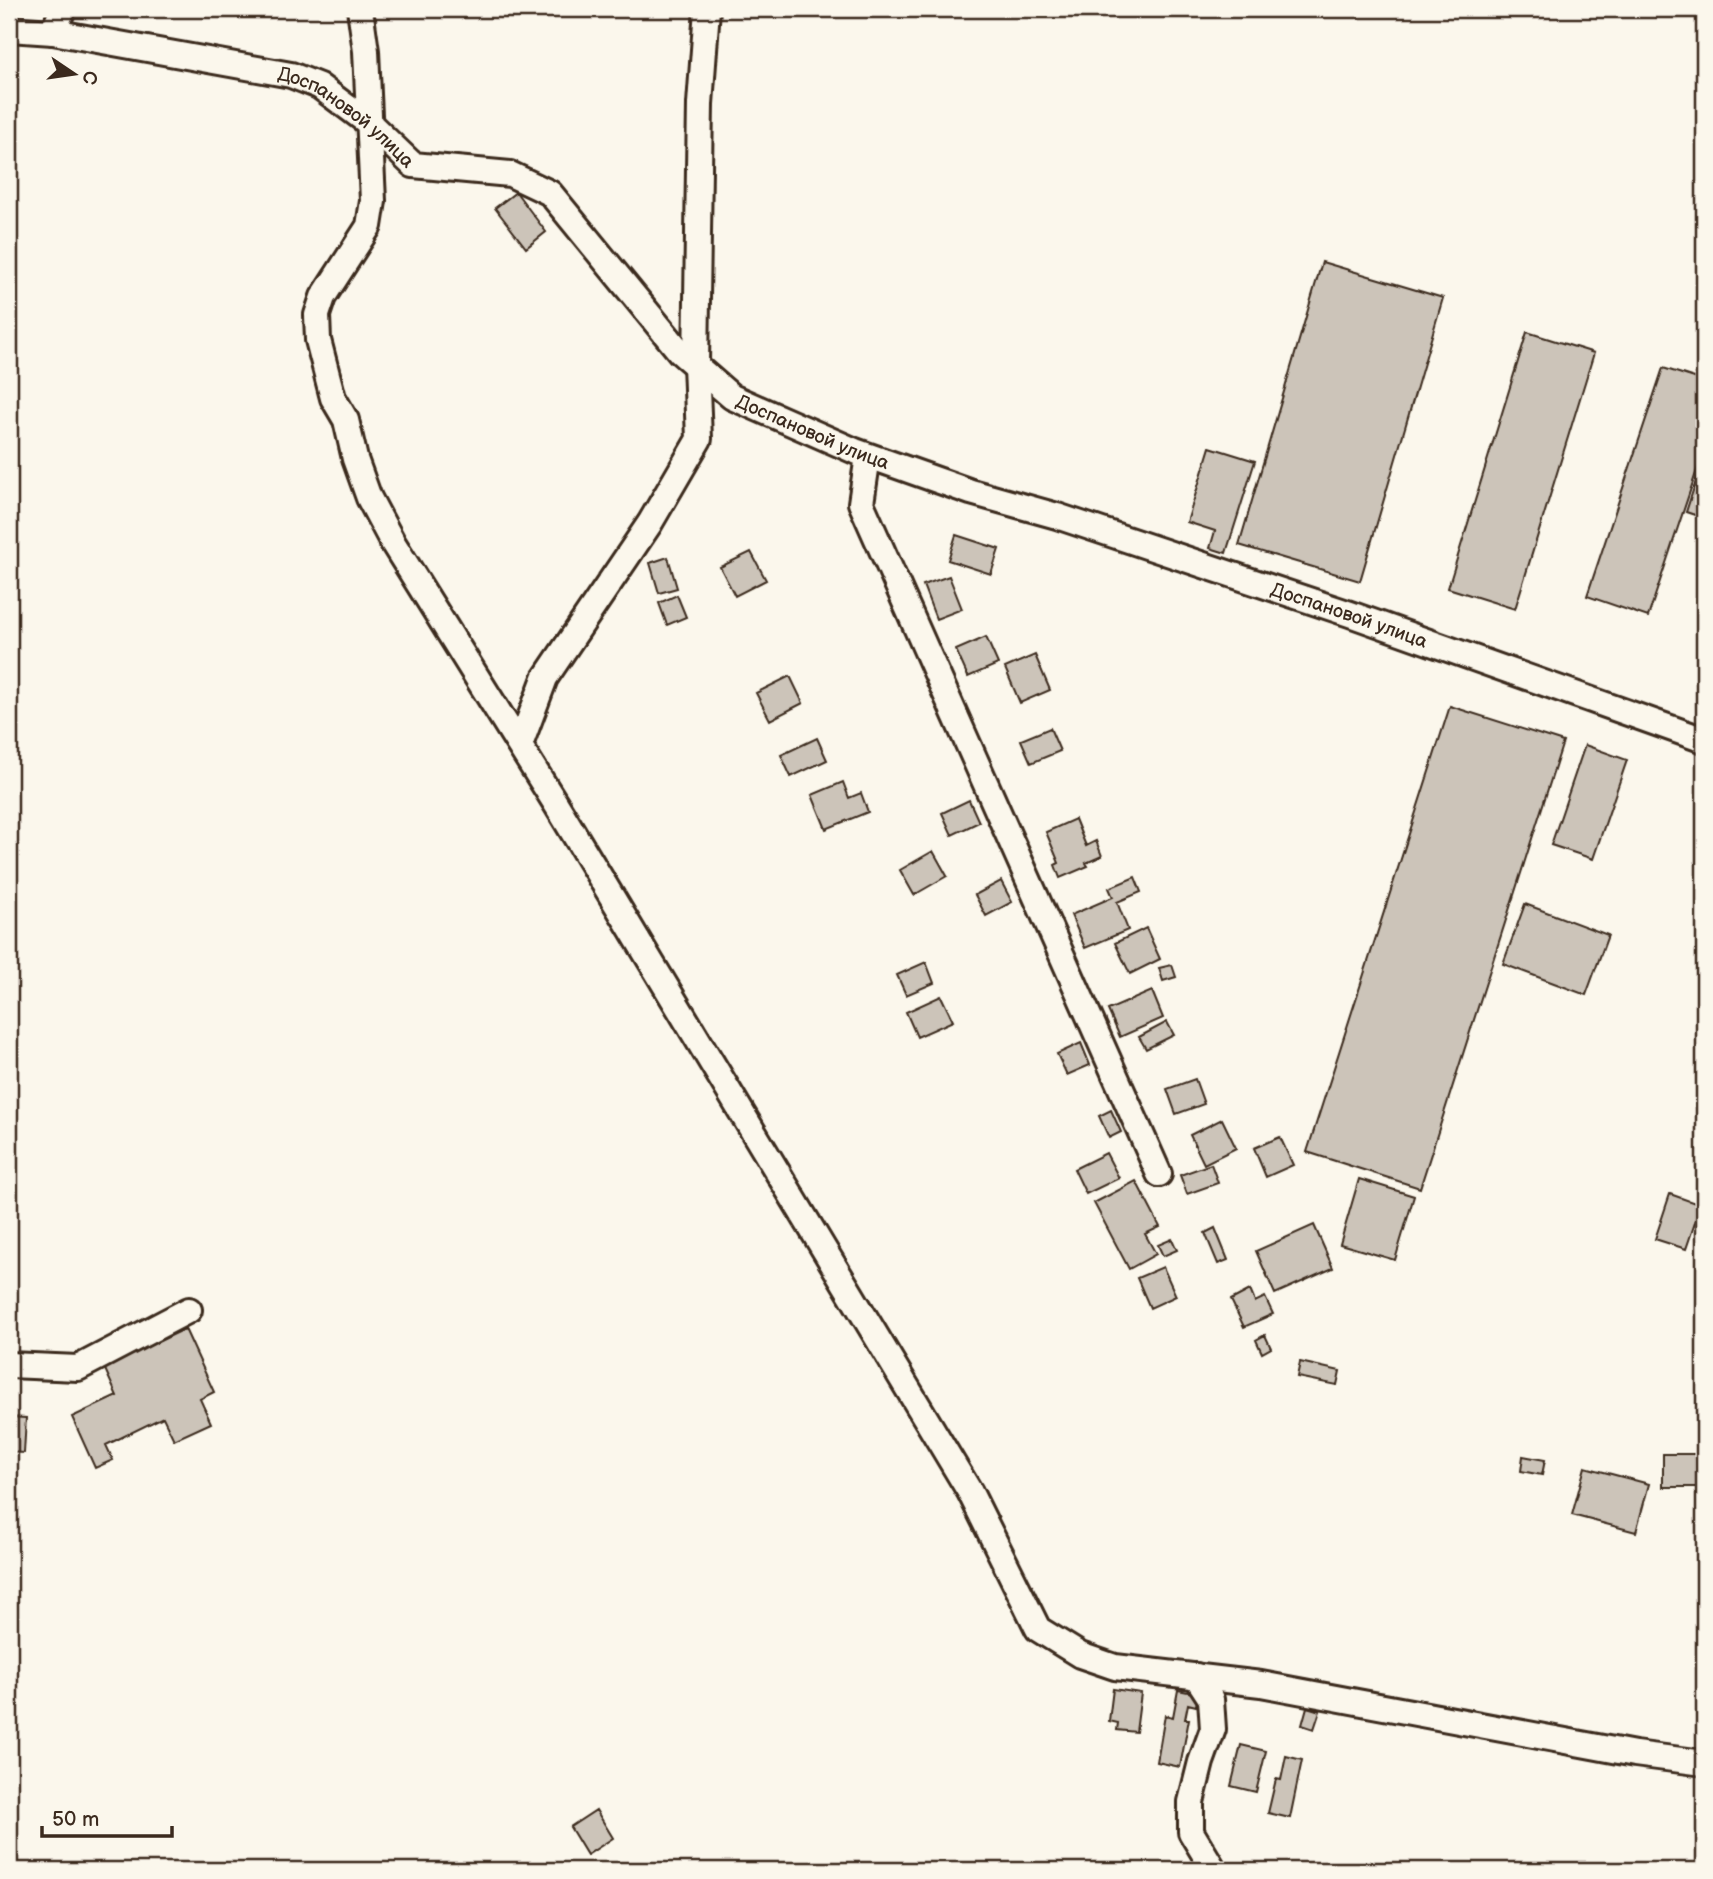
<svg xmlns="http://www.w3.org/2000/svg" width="1713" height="1879" viewBox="0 0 1713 1879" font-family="'Balsamiq Sans',sans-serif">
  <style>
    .building { fill: #ccc4b9; stroke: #3b2a1e; stroke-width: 2 }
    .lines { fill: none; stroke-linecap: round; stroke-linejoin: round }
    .minor-casing { stroke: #3b2a1e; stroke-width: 30 }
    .minor { stroke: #fbf7ec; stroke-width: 24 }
    .labels { text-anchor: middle; stroke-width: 6; stroke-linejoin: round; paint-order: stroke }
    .street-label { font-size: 19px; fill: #3b2a1e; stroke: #fbf7ec }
  </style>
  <rect width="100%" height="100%" fill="#fbf7ec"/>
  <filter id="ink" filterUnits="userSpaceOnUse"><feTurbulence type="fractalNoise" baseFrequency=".0143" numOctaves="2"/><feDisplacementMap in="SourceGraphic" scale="14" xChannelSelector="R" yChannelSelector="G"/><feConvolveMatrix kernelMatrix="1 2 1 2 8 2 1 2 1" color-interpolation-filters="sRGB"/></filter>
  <g filter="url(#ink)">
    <!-- building -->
    <path class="building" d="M516 192 546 232 526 248 495 208Z
      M1322 262 1443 298 1360 581 1239 545Z
      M1527 332 1594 353 1515 609 1448 588Z
      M1663 368 1704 381V449L1648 617 1587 596Z
      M1210 447 1255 461 1226 553 1210 548 1215 531 1187 522Z
      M1704 457V518L1686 512Z
      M956 535 999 549 991 574 948 560Z
      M751 552 766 580 735 596 720 567Z
      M668 557 677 588 659 593 650 563Z
      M949 576 962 609 936 619 923 585Z
      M677 595 686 617 667 625 659 603Z
      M986 637 998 664 968 677 956 650Z
      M1035 655 1050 690 1020 703 1005 668Z
      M790 676 803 703 770 720 756 693Z
      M1450 706 1563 742 1420 1188 1307 1152Z
      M1050 728 1060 751 1031 763 1021 740Z
      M817 738 827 760 791 777 781 755Z
      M1585 745 1627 760 1593 859 1551 845Z
      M843 782 849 798 861 793 868 812 826 829 812 795Z
      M969 800 979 822 952 835 942 813Z
      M1075 819 1086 846 1096 841 1102 856 1086 863 1088 866 1060 878 1055 865 1059 863 1046 832Z
      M933 851 947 876 914 895 900 870Z
      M1135 877 1141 892 1117 902 1128 930 1085 948 1071 915 1113 897 1109 888Z
      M1001 881 1012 902 986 916 975 895Z
      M1525 904 1608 935 1586 995 1503 964Z
      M1146 928 1160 959 1130 974 1115 943Z
      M926 962 934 983 906 995 897 975Z
      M1172 965 1176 977 1163 981 1159 968Z
      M1152 991 1163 1018 1120 1037 1108 1010Z
      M941 996 953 1021 917 1037 906 1012Z
      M1167 1022 1174 1035 1146 1049 1139 1037Z
      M1081 1043 1090 1065 1067 1075 1057 1054Z
      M1195 1079 1204 1104 1176 1114 1167 1089Z
      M1111 1110 1121 1132 1109 1138 1099 1116Z
      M1222 1119 1236 1148 1204 1164 1190 1135Z
      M1280 1137 1293 1165 1266 1177 1254 1148Z
      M1106 1153 1119 1178 1086 1194 1074 1169Z
      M1211 1164 1218 1183 1187 1194 1180 1175Z
      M1359 1179 1414 1196 1395 1260 1340 1244Z
      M1136 1181 1160 1227 1145 1234 1156 1254 1129 1269 1094 1203Z
      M1670 1194 1701 1205 1686 1249 1655 1239Z
      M1314 1225 1333 1268 1275 1294 1256 1251Z
      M1215 1228 1228 1260 1218 1264 1205 1233Z
      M1172 1239 1177 1250 1163 1256 1158 1245Z
      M1163 1267 1176 1296 1150 1308 1137 1278Z
      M1250 1290 1255 1302 1265 1297 1273 1314 1244 1327 1231 1300Z
      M185 1329 214 1392 200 1399 211 1423 174 1440 163 1417 106 1445 113 1460 95 1468 72 1417 117 1396 104 1367Z
      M1265 1335 1271 1348 1262 1353 1256 1340Z
      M1300 1362 1340 1371 1337 1385 1297 1377Z
      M9 1417 26 1418 24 1453 9 1452Z
      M1663 1454H1704V1487H1663Z
      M1523 1456 1545 1460 1542 1475 1521 1471Z
      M1585 1467 1649 1484 1636 1532 1572 1515Z
      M1113 1689 1141 1693 1136 1732 1117 1730 1118 1723 1109 1721Z
      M1178 1690 1198 1694 1196 1706 1188 1704 1185 1719H1189L1180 1767 1157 1762 1165 1715 1173 1717Z
      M1307 1707 1320 1711 1314 1729 1302 1725Z
      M1241 1745 1266 1751 1256 1792 1231 1786Z
      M1286 1756 1302 1760 1290 1818 1268 1813 1276 1779 1281 1780Z
      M596 1810 613 1838 587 1855 570 1827Z"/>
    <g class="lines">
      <defs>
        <g id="minor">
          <path d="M360 9 366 51 373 201 369 226 323 297 317 315 318 340 333 398 346 420 355 459 369 498 393 543 556 804 970 1492 1038 1629 1080 1655 1115 1667 1261 1684 1635 1754 1704 1763"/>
          <path id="s1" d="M9 29 53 32 291 75 319 86 370 124 413 165 510 174 550 193 680 352 732 397 855 451 971 492 1057 516 1350 614 1704 740"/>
          <path d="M53 32 63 9"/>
          <path d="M868 456 861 503 1159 1174"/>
          <path d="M520 745 545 678 650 523 699 439 696 364 700 104 707 9"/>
          <path d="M9 1365 78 1368 189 1310"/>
          <path d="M1196 1676 1211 1699 1213 1729 1201 1762 1191 1802V1832L1214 1870"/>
        </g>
      </defs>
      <!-- minor casing -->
      <use href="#minor" class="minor-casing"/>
      <!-- minor -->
      <use href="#minor" class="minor"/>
    </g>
  </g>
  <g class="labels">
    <!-- street labels -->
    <g class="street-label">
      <text dy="7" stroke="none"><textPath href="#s1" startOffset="355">Доспановой улица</textPath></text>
      <text dy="7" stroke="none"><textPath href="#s1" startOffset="943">Доспановой улица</textPath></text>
      <text dy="7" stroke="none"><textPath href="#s1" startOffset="1510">Доспановой улица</textPath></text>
    </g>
  </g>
  <!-- margin -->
  <rect width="1713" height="1879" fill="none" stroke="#fbf7ec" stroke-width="35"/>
  <rect x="18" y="18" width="1678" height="1844" fill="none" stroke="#3b2a1e" stroke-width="2.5" filter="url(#ink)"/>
  <!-- north arrow -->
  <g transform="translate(74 74) rotate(103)" stroke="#fbf7ec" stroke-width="5" paint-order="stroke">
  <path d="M0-5L12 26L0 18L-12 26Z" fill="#3b2a1e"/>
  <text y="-10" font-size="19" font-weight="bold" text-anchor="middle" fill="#3b2a1e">С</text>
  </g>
  <!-- scale -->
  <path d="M42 1826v10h130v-10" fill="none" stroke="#3b2a1e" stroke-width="3.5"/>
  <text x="52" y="1826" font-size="21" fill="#3b2a1e" stroke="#fbf7ec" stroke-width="5" paint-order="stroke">50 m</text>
</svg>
